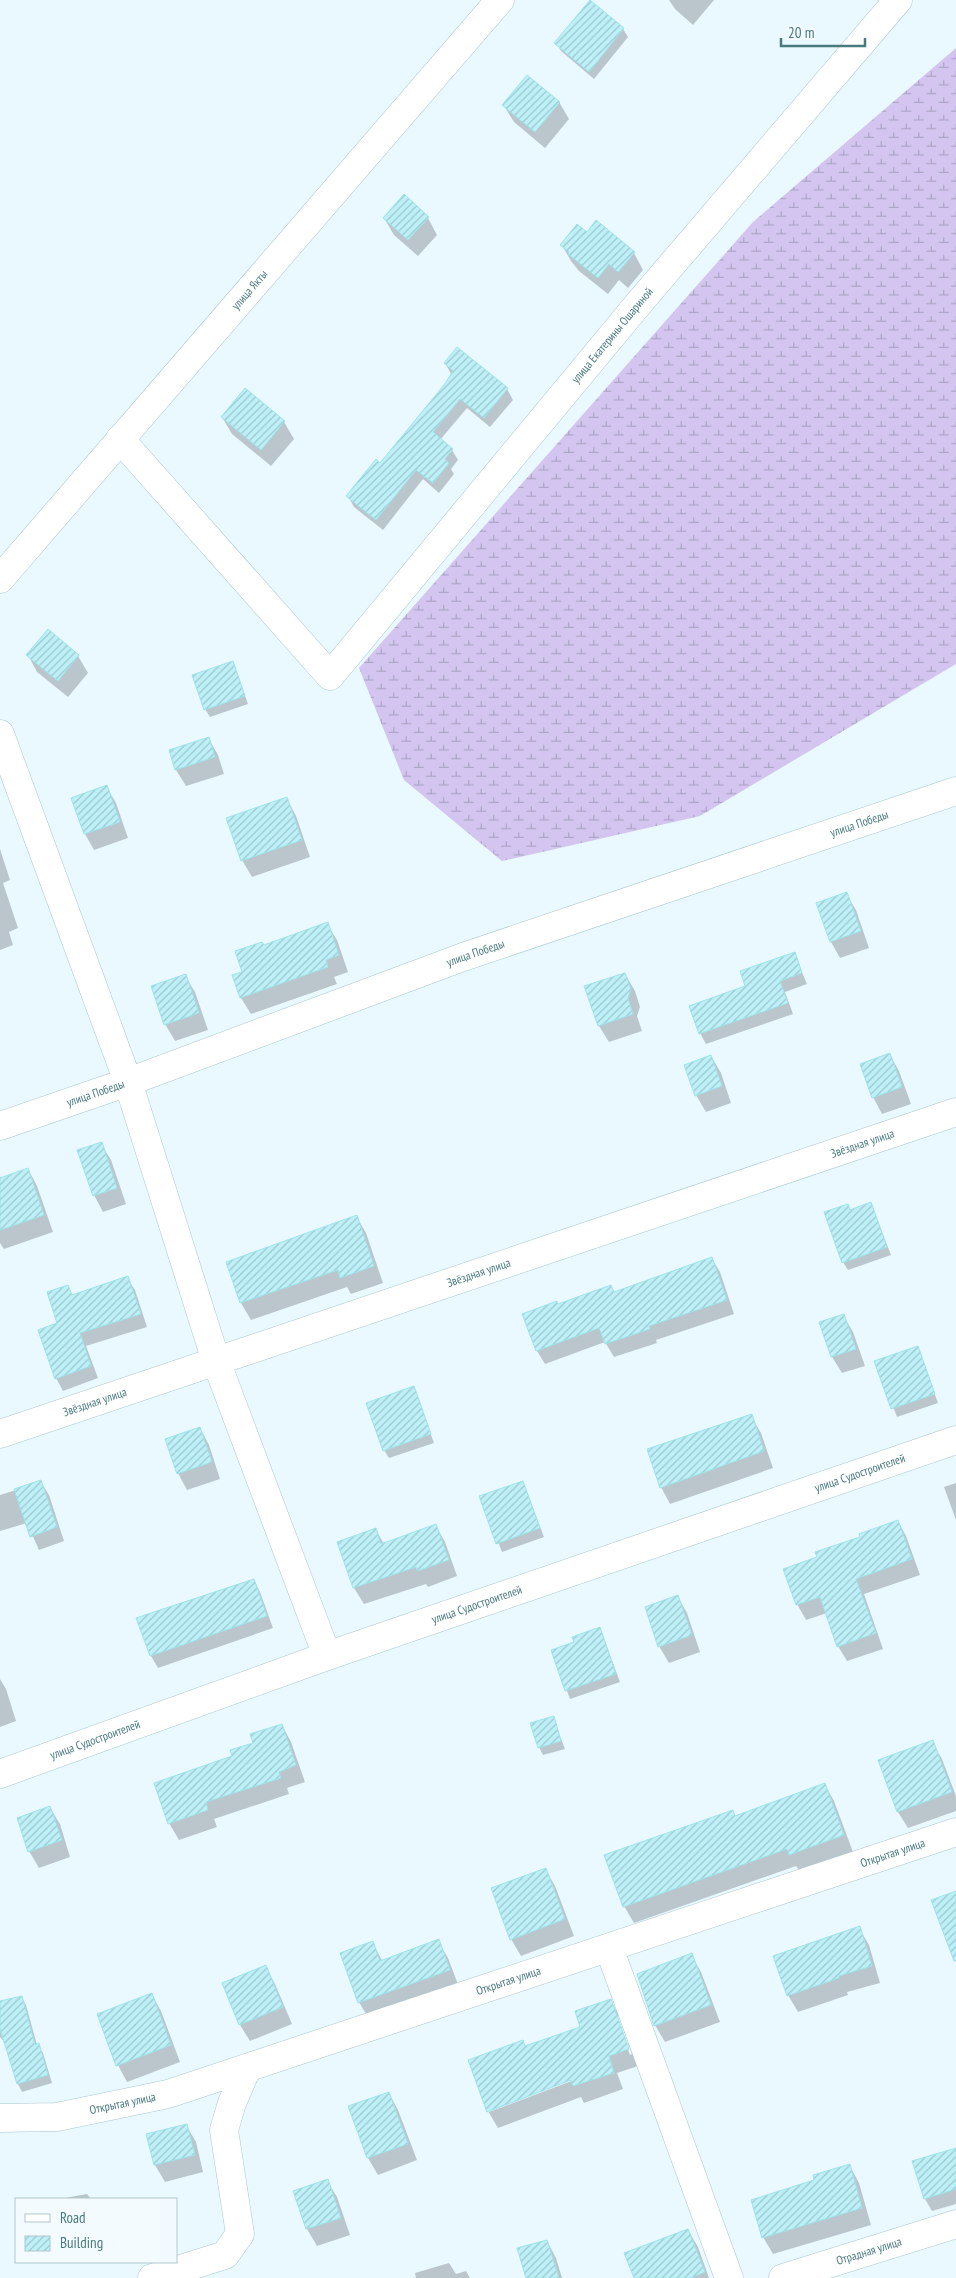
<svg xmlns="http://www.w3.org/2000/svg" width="956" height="2278" viewBox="0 0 956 2278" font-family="'PT Sans Narrow',sans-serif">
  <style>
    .wetland { fill: url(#wetland-marsh) }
    .shadow { fill: #0003; fill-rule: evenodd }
    .building { fill: url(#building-hatch); stroke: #9ce4ec }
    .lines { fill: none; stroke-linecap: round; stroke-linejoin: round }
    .minor-casing { stroke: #a8c8cf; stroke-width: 29 }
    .minor { stroke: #fff; stroke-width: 28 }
    .labels { text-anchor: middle; stroke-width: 4; stroke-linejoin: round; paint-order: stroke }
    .street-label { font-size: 12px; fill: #497a7e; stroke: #f3fbff }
  </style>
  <defs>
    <pattern id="wetland-marsh" width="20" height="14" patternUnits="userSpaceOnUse" patternTransform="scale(1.25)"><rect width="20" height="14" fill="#d3c5ef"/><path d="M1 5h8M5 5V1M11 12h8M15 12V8" fill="none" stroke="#ada5c7"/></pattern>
    <pattern id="building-hatch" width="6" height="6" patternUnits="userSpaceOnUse" patternTransform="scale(1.25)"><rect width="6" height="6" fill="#bef0f8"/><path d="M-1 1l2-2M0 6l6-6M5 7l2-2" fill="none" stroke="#9cc7ce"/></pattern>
  </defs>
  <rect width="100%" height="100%" fill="#eaf8ff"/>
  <!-- wetland -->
  <path class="wetland" d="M956 48V664L700 816 502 861 404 780 359 668 753 222Z"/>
  <!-- shadow -->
  <path class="shadow" d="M669 0H714L693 25 675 9Z
    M590 2 623 29 628 37 594 79 561 51 556 43Z
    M559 102 569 119 545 148 514 122 504 106Z
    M384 218H428L437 235 418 256 394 235Z
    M587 233 634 253 643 270 628 288 619 280 608 294 579 271 571 261 562 245Z
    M445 363 507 389 513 400 490 427 467 408 440 440 452 450 458 460 451 469 454 474 439 493 423 479 383 530 354 507 348 496 380 464 445 386 451 374Z
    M245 390 284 422 294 439 271 466 232 434 222 417Z
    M28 655 78 656 88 673 68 697 37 672Z
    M233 662 248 704 210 717 205 709Z
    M208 738 218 755 224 774 186 786 176 770Z
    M106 786 116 803 128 838 94 850 85 834Z
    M287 799 296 816 310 857 252 877 242 860Z
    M0 849 10 880 3 883 18 928 9 932 13 945 0 950Z
    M846 894 856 910 869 948 840 958 831 942Z
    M327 924 337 940 348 972 334 977 337 984 251 1014 241 998 234 976 244 973 264 947Z
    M794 954 807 984 785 992 793 1014 706 1044 700 1033 747 987Z
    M625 974 635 991 640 1007 637 1016 642 1031 609 1042 599 1026Z
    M185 976 195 992 208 1030 175 1041 165 1024Z
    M890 1055 899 1071 911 1104 882 1114 873 1097Z
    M711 1056 721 1073 731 1103 706 1112 696 1095Z
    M101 1144 111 1160 126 1204 103 1212 94 1195Z
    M28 1169 37 1186 53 1232 4 1249 0 1243V1179Z
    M871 1204 891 1255 848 1270 843 1262 850 1211Z
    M356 1216 366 1233 383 1283 351 1294 347 1287 251 1320 241 1303 228 1263Z
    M712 1259 720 1272 734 1314 656 1340 657 1343 614 1357 605 1342 545 1364 537 1351 524 1315 614 1293Z
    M127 1278 135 1290 147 1327 86 1346 98 1378 63 1391 56 1378 59 1324 68 1286 73 1296Z
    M843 1315 853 1332 865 1366 842 1373 832 1357 821 1323Z
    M917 1347 938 1403 897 1417 876 1361Z
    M414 1388 434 1443 389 1458 384 1450Z
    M751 1416 761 1433 773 1468 670 1504 661 1487Z
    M200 1428 209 1445 220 1479 187 1490 178 1473Z
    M41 1482 49 1495 64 1541 39 1550 27 1523 0 1531V1495Z
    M523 1482 544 1537 502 1552 481 1497Z
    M956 1483V1520L944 1487Z
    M898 1521 906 1536 920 1575 864 1594 883 1649 847 1661 838 1646 827 1613 806 1620 797 1604 819 1558Z
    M436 1526 445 1542 457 1576 428 1587 426 1584 364 1604 354 1588 339 1543 376 1530 384 1544Z
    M254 1580 260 1592 273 1628 158 1668 151 1656 138 1618Z
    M678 1597 687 1613 700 1652 669 1663 659 1646Z
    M600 1628 620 1682 570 1699 552 1651 575 1643Z
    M0 1679 6 1689 16 1721 0 1727Z
    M553 1718 565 1749 543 1755 539 1747Z
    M282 1725 291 1742 305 1782 287 1788 289 1794 214 1819 217 1827 179 1840 169 1823 254 1744Z
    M932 1742 942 1759 956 1796V1811L908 1828 898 1812 880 1761Z
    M825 1785 834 1801 853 1852 800 1871 796 1866 634 1923 624 1906 733 1812 736 1817Z
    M50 1808 60 1824 70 1857 39 1868 29 1851Z
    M545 1869 555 1886 574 1936 521 1956 511 1939Z
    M859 1928 869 1945 880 1983 847 1992 848 1995 798 2012 788 1995Z
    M438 1941 448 1958 459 1987 369 2019 359 2002 372 1942 383 1962Z
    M691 1955 701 1972 720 2022 665 2042 655 2025Z
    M266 1967 275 1984 292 2024 250 2041 240 2025 223 1984Z
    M152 1995 161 2011 180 2062 127 2082 118 2065Z
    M21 1997 26 2005 37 2045 43 2053 52 2083 22 2092 18 2084 5 2043 0 2037V2003Z
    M610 2000 620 2017 638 2066 617 2073 623 2089 584 2103 581 2097 498 2128 488 2111 470 2060 522 2041 525 2047 582 2028 576 2012ZM616 2016H619L632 2054 630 2055ZM577 2077V2079L489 2112V2109Z
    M389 2093 398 2110 417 2160 378 2175 368 2158 350 2107Z
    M186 2125 196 2142 203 2172 165 2182 155 2165 147 2135Z
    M956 2149V2204L932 2211 925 2199 914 2162Z
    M850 2166 859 2183 871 2225 773 2254 763 2237Z
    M327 2181 337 2197 350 2235 317 2246 307 2229 295 2192Z
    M87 2194 91 2199H59Z
    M688 2230 698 2247 709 2278H635Z
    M547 2241 556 2258 562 2278H527Z
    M449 2263 456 2274 466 2271 470 2278H416L415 2273Z"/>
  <!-- building -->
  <path class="building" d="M590 0 624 28 589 72 554 43Z
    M527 75 560 102 535 132 502 105Z
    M404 194 429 217 408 240 383 218Z
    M596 220 635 252 618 272 609 264 598 278 568 254 569 252 560 245 577 224 587 232Z
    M457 347 508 388 484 418 460 399 433 432 453 449 445 459 449 463 433 483 416 470 376 520 346 496 376 459 380 463 444 385 453 371 444 363Z
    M245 388 285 421 261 450 221 417Z
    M48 629 79 655 58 681 26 655Z
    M233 661 245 696 204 710 192 675Z
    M209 737 215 757 175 770 169 750Z
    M107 785 120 822 84 834 71 798Z
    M287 797 302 840 241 861 226 818Z
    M847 892 861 931 830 942 816 903Z
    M328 922 339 955 326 960 328 967 240 998 232 975 242 972 235 951 262 942 264 945Z
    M795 952 802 973 780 981 788 1003 699 1034 689 1006 745 986 740 971Z
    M625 973 631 989 628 998 633 1014 598 1026 584 986Z
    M186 974 199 1013 164 1025 151 986Z
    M890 1053 902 1087 872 1098 860 1064Z
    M711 1055 722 1086 695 1096 684 1065Z
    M102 1142 117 1188 93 1196 77 1150Z
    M28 1168 44 1215 0 1230V1178Z
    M871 1202 887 1247 842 1263 824 1212 848 1204 850 1210Z
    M357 1215 374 1266 340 1278 338 1270 240 1303 226 1262Z
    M712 1257 727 1300 649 1326 650 1329 605 1344 599 1328 536 1351 522 1314 557 1301 558 1304 611 1285 614 1292Z
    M128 1276 141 1314 80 1333 91 1366 55 1379 38 1330 57 1323 47 1292 68 1285 72 1295Z
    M844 1314 856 1349 831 1357 819 1322Z
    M918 1346 935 1394 891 1409 874 1361Z
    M414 1386 431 1434 383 1451 366 1403Z
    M752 1414 764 1451 660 1488 647 1449Z
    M200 1427 212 1462 177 1474 165 1439Z
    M41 1480 57 1527 30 1537 14 1489Z
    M523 1481 540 1528 496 1544 479 1496Z
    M898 1520 912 1559 856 1579 876 1633 837 1647 820 1597 796 1605 783 1569 817 1557 815 1552 860 1537 859 1534Z
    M436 1524 449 1560 417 1571 416 1567 353 1588 337 1542 376 1528 381 1544Z
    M254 1579 267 1616 150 1656 136 1618Z
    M678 1595 692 1635 658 1647 645 1607Z
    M600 1627 616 1674 565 1691 551 1650 574 1642 572 1637Z
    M554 1716 561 1741 538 1748 530 1723Z
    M282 1724 296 1765 279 1772 281 1778 206 1802 208 1810 168 1824 154 1783 232 1756 230 1750 253 1743 250 1734Z
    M933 1740 952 1792 897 1812 878 1760Z
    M825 1783 844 1835 789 1855 787 1849 623 1907 604 1855 733 1810 735 1816Z
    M50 1806 62 1840 28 1852 17 1818Z
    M546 1868 565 1919 510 1940 491 1888Z
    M956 1891V1961H954L931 1900Z
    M860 1926 872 1966 839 1976V1978L787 1996 773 1956Z
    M439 1939 450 1970 358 2003 340 1953 373 1941 380 1961Z
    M692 1953 711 2005 654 2026 637 1974Z
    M266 1965 283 2007 239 2025 222 1983Z
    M152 1993 171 2045 116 2066 97 2014Z
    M22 1996 35 2045 39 2043 48 2075 17 2084 0 2029V2001Z
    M611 1999 629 2049 609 2056 614 2073 573 2086 571 2080 487 2112 468 2060 523 2040 525 2046 580 2027 575 2011Z
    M389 2092 408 2144 367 2158 348 2106Z
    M187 2124 195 2155 154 2165 146 2134Z
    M956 2148V2189L924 2199 912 2161Z
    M850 2164 862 2208 762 2238 751 2200 814 2180 813 2175Z
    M328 2179 341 2218 306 2229 293 2191Z
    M688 2229 705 2272 691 2278H634L624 2253Z
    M547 2240 559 2278H526L517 2248Z"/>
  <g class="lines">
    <defs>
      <g id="minor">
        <path id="s1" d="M120 439 330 676 639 303 898 0"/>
        <path id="s2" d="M0 579 500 0"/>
        <path d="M0 734 128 1082 216 1361 327 1656"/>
        <path id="s3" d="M0 1126 128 1082 463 957 956 791"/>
        <path id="s4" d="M0 1434 956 1112"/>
        <path id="s5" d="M0 1774 327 1656 956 1440"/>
        <path d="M609 1948 729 2278"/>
        <path id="s6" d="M0 2118 57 2117 168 2094 956 1832"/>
        <path d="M152 2278 225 2255 240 2234 224 2130 232 2103 247 2068"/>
        <path id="s7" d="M783 2278 956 2224"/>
      </g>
    </defs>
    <!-- minor casing -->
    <use href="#minor" class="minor-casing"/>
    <!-- minor -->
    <use href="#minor" class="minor"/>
  </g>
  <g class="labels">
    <!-- street labels -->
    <g class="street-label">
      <text dy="4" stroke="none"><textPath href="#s2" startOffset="382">улица Якты</textPath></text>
      <text dy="4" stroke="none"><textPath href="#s1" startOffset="759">улица Екатерины Ошариной</textPath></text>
      <text dy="4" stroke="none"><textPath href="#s3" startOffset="911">улица Победы</textPath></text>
      <text dy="4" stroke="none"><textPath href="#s3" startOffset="506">улица Победы</textPath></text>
      <text dy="4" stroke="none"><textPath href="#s3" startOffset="101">улица Победы</textPath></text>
      <text dy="4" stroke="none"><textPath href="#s4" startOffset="910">Звёздная улица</textPath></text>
      <text dy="4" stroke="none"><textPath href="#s4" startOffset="505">Звёздная улица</textPath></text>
      <text dy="4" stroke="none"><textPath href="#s4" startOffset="100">Звёздная улица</textPath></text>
      <text dy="4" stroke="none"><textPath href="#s5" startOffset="911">улица Судостроителей</textPath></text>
      <text dy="4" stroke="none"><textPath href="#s5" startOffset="506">улица Судостроителей</textPath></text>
      <text dy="4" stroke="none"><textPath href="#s5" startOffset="101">улица Судостроителей</textPath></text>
      <text dy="4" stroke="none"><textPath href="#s6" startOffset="934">Открытая улица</textPath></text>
      <text dy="4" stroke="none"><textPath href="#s6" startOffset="529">Открытая улица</textPath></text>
      <text dy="4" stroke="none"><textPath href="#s6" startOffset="124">Открытая улица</textPath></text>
      <text dy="4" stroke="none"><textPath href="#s7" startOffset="90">Отрадная улица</textPath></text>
    </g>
  </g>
  <!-- legend -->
  <rect x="15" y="2198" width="162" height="65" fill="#f3fbff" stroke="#afc7cb"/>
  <rect x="25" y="2214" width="25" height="8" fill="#ffffff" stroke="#afc7cb"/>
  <text x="60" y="2223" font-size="15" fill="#497a7e">Road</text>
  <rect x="25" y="2236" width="25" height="15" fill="url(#building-hatch)" stroke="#afc7cb"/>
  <text x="60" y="2248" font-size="15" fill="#497a7e">Building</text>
  <!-- scale -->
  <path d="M781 38v8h84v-8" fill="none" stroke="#497a7e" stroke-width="2.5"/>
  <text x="788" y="38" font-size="15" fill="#497a7e" stroke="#f3fbff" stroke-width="4" paint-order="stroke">20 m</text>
</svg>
